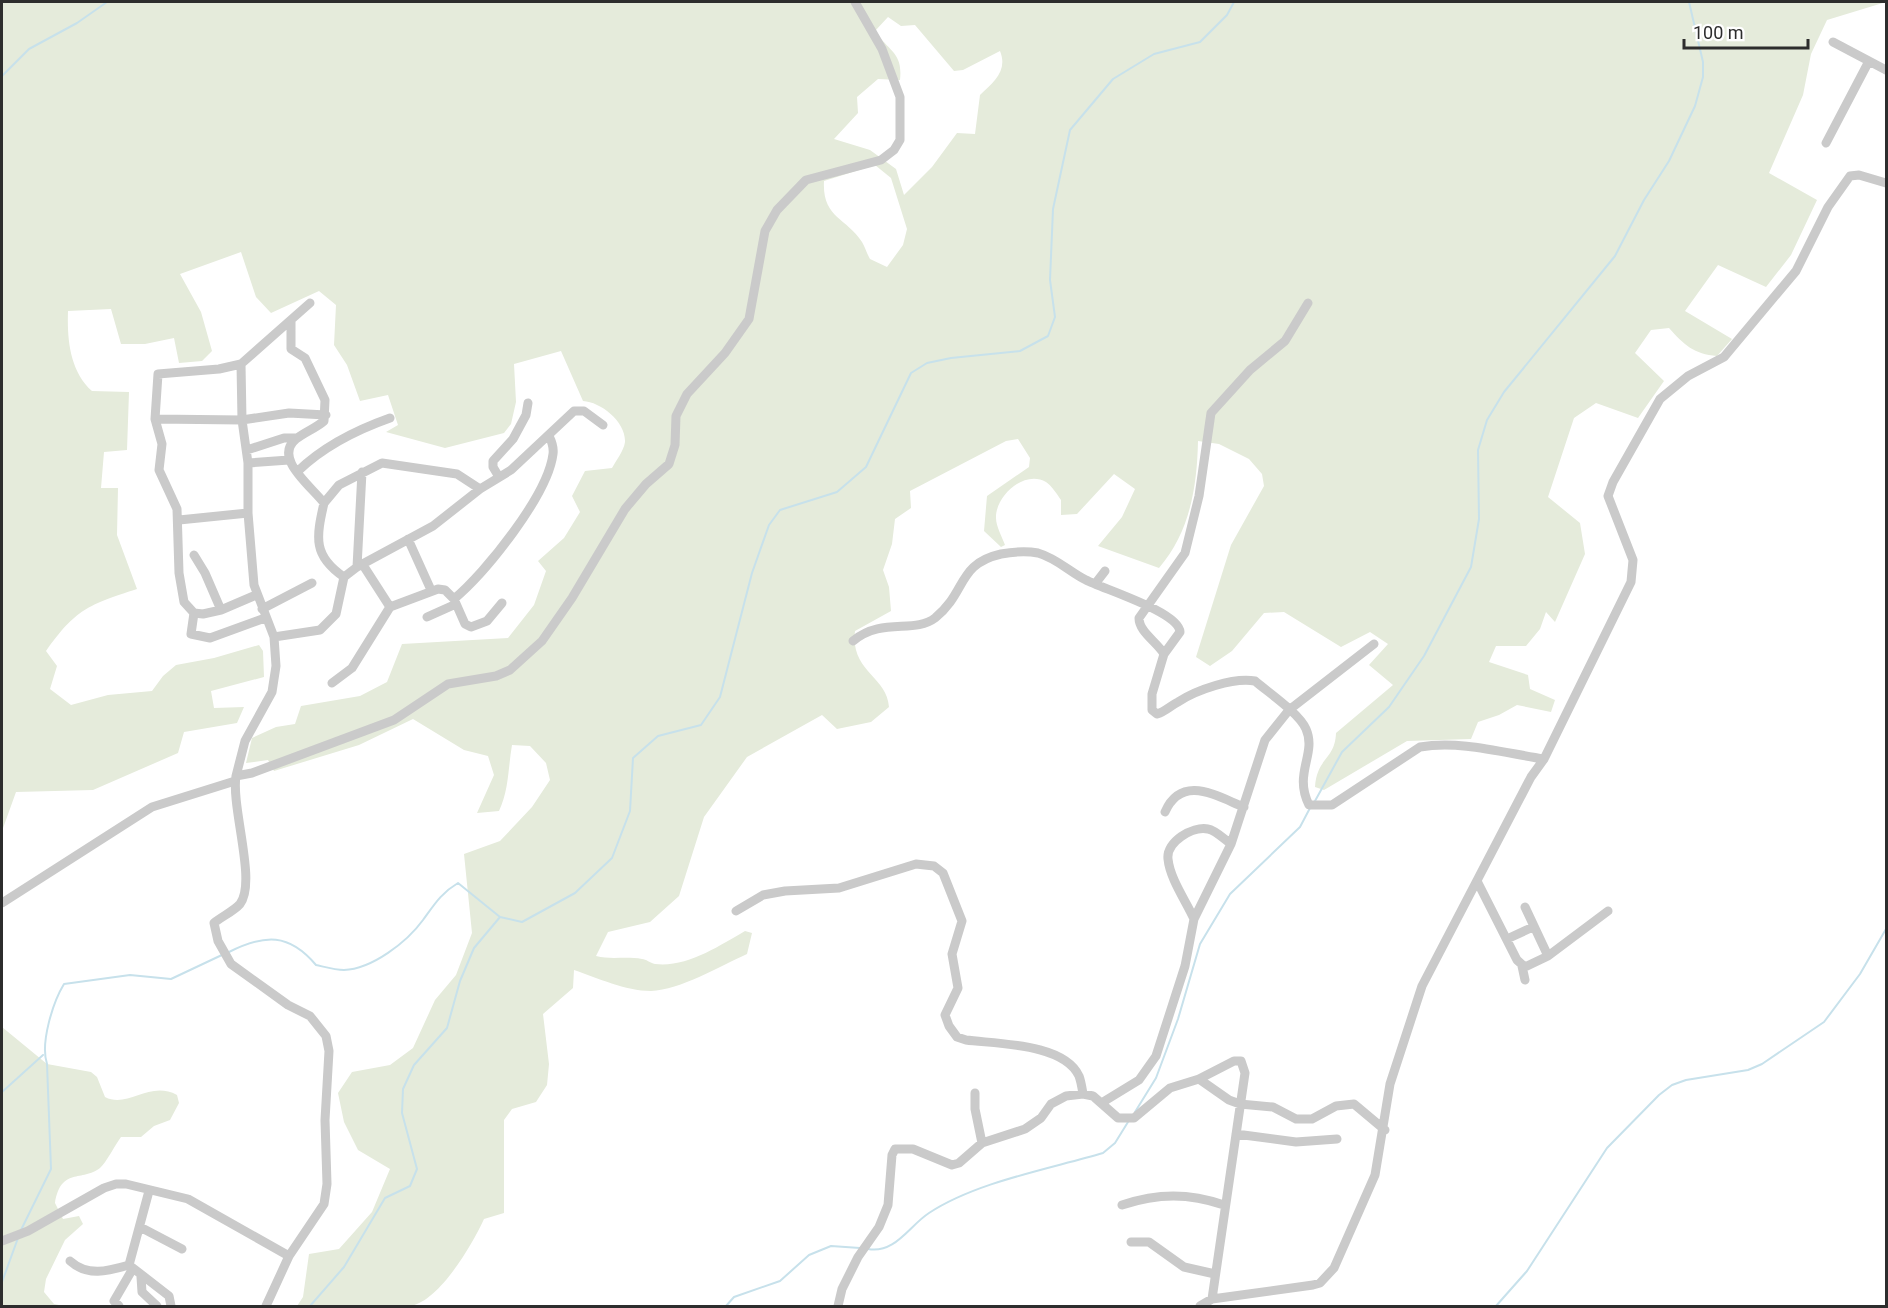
<svg xmlns="http://www.w3.org/2000/svg" width="1888" height="1308" viewBox="0 0 1888 1308" font-family="Roboto,sans-serif">
  <style>
    .green { fill: #e5ebdb; fill-rule: evenodd }
    .lines { fill: none; stroke-linecap: round; stroke-linejoin: round }
    .stream { stroke: #c7e1eb; stroke-width: 2 }
    .minor { stroke: #cacaca; stroke-width: 9 }
  </style>
  <rect width="100%" height="100%" fill="#fff"/>
  <!-- green -->
  <path class="green" d="M2 2H1886L1827 20 1811 54 1803 95 1769 173 1817 200 1791 255 1766 287 1718 265 1685 311 1732 339 1717 356C1694 354 1684 345 1669 328L1651 330 1635 353 1664 381 1638 418 1596 403 1574 418 1548 497 1580 523 1585 554 1555 622 1546 612 1540 629 1526 646H1496L1489 662 1528 675 1530 689 1555 700 1551 712 1517 705 1499 715 1478 722 1471 739 1407 741 1324 790 1315 787C1317 757 1335 760 1336 733L1393 685 1369 665 1388 644 1370 632 1341 647 1284 612 1264 613 1232 651 1210 666 1196 657 1231 545 1264 486 1262 474 1249 459 1219 444 1198 441C1197 487 1190 532 1159 568L1098 546 1122 517 1135 489 1114 474 1077 514 1061 515V500C1057 494 1051 485 1046 482 1024 469 995 497 996 518 996 526 1002 537 1005 545L1001 547 984 531 987 496 1029 467 1030 458 1018 439 1006 441 910 491 911 508 895 519 892 544 883 570 889 587 891 611 855 631C850 672 887 676 889 707L871 722 837 729 822 715 747 757 704 817 679 896 650 922 608 932 596 956C611 960 626 956 642 959 646 959 650 963 655 964 686 968 719 946 745 931L752 933 747 954C720 966 680 990 651 991 625 991 598 978 574 970L573 988 543 1014 549 1064 547 1085 536 1102 512 1109 504 1120V1213L484 1219C472 1245 440 1300 411 1306H297L303 1297 309 1254 339 1249 372 1212 390 1169 358 1150 344 1122 338 1093 352 1072 390 1065 413 1048 435 1000 456 975 472 933 464 854 500 841 532 807 550 780 546 763 530 746 512 745C508 768 509 790 499 811L477 813 494 775 488 756 464 750 413 719 359 745 274 771 268 760 246 763 252 738 276 727 295 724 301 706 360 696 387 682 402 644 508 638 534 605 546 571 538 561 564 538 580 512 572 496 585 471 612 468C616 461 624 450 625 442 626 422 601 402 583 401L561 351 514 364 516 402 511 424 504 433 445 448 386 432 398 425 388 395 360 401 347 365 334 345 336 305 319 291 271 313 256 297 241 252 180 274 201 312 212 351 202 361 179 363 174 338 145 344H121L111 309 68 311C67 340 70 371 92 391L129 392 127 450 104 452 101 488H118L117 535 137 589C88 605 76 609 46 651L57 666 50 689 71 705 108 695 152 691 163 676 176 665 214 658 259 645 263 651 264 677 211 691 214 708 244 707 237 723 184 732 178 753 93 790 16 792 2 831ZM888 17 901 26 915 25 954 71 963 70 1000 51C1008 71 994 82 980 95L975 134 957 133 932 167 904 195 896 169 870 150 834 139 858 113 857 97 878 79 900 80C903 52 889 52 875 31ZM875 165 891 178 907 229 903 245 887 267 870 259C867 254 865 247 862 242 846 217 822 218 824 181Z
    M2 1027 47 1064 91 1072 97 1077 105 1097C128 1109 149 1080 177 1095L179 1103 170 1120 154 1126 141 1137H121C115 1145 106 1163 100 1168 82 1182 61 1167 55 1203L63 1219 79 1216 83 1224 65 1240 46 1279 44 1292 54 1304 64 1306H2Z"/>
  <g class="lines">
    <!-- stream -->
    <path class="stream" d="M2 76 29 49 77 23 107 2
      M1315 801 1342 752 1389 707 1424 656 1471 567 1479 519 1478 450 1487 420 1504 392 1615 256 1644 200 1669 161 1695 106 1703 77V62L1689 2
      M229 952C265 934 289 933 316 965 325 967 335 970 344 970 372 969 407 942 423 920 434 905 441 893 458 883L500 917 522 922 575 893 612 858 630 811 633 758 658 736 701 725 720 697 752 573 769 525 780 510 837 492 866 467 911 373 927 363 951 358 1020 351 1048 336 1055 317 1050 280 1053 209 1070 130 1113 79 1154 54 1200 42 1227 15 1234 2
      M2 1092 43 1055
      M1135 1112 1156 1078 1178 1019 1200 944 1230 894 1300 827 1310 808
      M21 1230 51 1169 47 1064C40 1043 53 1002 64 984L130 975 171 979 224 954
      M868 1249C895 1254 909 1226 929 1213 976 1182 1049 1169 1103 1153L1115 1143 1128 1122
      M2 1282 18 1238
      M310 1306 344 1267 385 1198 410 1186 417 1169 402 1113 403 1089 414 1065 447 1028 460 981 474 948 500 917
      M726 1306 734 1297 780 1281 809 1255 831 1246 860 1248
      M1496 1306 1527 1271 1607 1148 1659 1095 1672 1085 1686 1080 1748 1070 1762 1064 1824 1022 1860 974 1886 929"/>
    <!-- minor -->
    <path class="minor" d="M1833 42 1886 70
      M1826 143 1869 61
      M1308 303 1285 341 1250 370 1211 413 1199 496 1185 553 1139 618C1139 632 1157 642 1164 654L1152 694V710L1157 714C1166 711 1170 706 1178 702 1196 690 1234 677 1255 681 1269 693 1299 713 1306 729 1317 754 1293 773 1309 805H1332L1420 747C1460 740 1504 753 1544 759
      M291 321V349L305 358 325 400 324 421C316 428 305 432 296 439 273 458 310 485 324 503 316 538 313 556 344 577
      M155 419 242 420 289 413 326 415
      M247 450 284 438H297
      M248 463 289 460
      M298 471C324 446 356 430 390 418
      M499 477 493 467V461L513 439 526 415 528 403
      M324 503 339 485 382 463 457 474 480 489
      M179 520 248 513
      M408 539 431 590
      M194 555 205 573 221 610
      M363 565 390 607 438 589 445 590 454 599C486 572 548 495 553 454 554 447 552 442 549 436
      M357 567 362 472
      M1095 584 1105 571
      M256 595 221 610 203 614 194 613 184 602 179 573 177 509 159 470 162 444 155 419 158 374 219 369 241 364 310 303
      M454 599 465 624 471 627 487 621 502 603
      M262 609 312 583
      M194 613 191 634 210 638 265 618
      M427 617 456 604
      M274 637 320 630 336 614 344 577 357 567 433 526 480 489 511 470 574 411H584L603 425
      M853 641C882 617 914 634 935 618 967 592 957 564 1001 554 1012 552 1027 551 1038 553 1056 558 1070 572 1086 580 1103 589 1179 612 1180 632L1164 654
      M332 683 352 668 390 607
      M236 776 245 741 272 692 276 666 274 637 254 585 248 513V463L242 420 241 364
      M1165 812C1182 774 1216 796 1244 807
      M1477 881 1517 960 1525 967 1548 956 1608 911
      M2 903 152 807 235 781
      M1525 907 1548 956
      M736 911 763 895 785 891 839 888 916 864 934 866 943 873 962 921 952 954 958 988 945 1015 949 1026 957 1037 966 1040C996 1044 1064 1043 1079 1076 1081 1081 1082 1088 1083 1094
      M1194 919C1186 901 1170 879 1168 859 1166 842 1192 826 1208 829 1215 830 1224 839 1231 844
      M1507 939 1533 927
      M1522 966 1525 980
      M1199 1079 1229 1100 1240 1104 1273 1107 1296 1119H1312L1336 1106 1354 1104 1385 1130
      M975 1093V1109L982 1143
      M1103 1102 1139 1080 1156 1056 1185 966 1194 919 1231 844 1265 740 1289 710 1374 644
      M1236 1134 1296 1142 1337 1139
      M149 1191 129 1265 169 1296 171 1306
      M1122 1205C1158 1193 1189 1193 1224 1205
      M140 1227 182 1249
      M2 1241 28 1231 104 1188 116 1184H126L188 1199 289 1256
      M1131 1242H1149L1184 1267 1215 1274
      M70 1261C88 1277 108 1271 129 1265
      M141 1277 142 1292 157 1306
      M119 1306 114 1301 132 1270
      M266 1306 289 1256 324 1204 327 1184 325 1120 329 1051 326 1036 310 1016 288 1005 231 964 218 941 214 923C221 917 234 911 240 904 257 882 231 808 236 776L252 773 394 720 448 684 496 676 510 670 542 641 572 598 625 509 646 484 669 464 675 445 676 416 687 394 725 353 749 319 765 231 777 210 806 180 881 160 894 150 900 140V97L882 49 855 2
      M838 1306 842 1289 858 1257 879 1227 888 1205 892 1155 895 1149H913L952 1165 959 1163 982 1143 1025 1129 1041 1118 1051 1104 1066 1096 1083 1094 1093 1096 1118 1118H1134L1170 1088 1199 1079 1234 1061H1241L1245 1073 1212 1299
      M1200 1306 1212 1299 1313 1285 1320 1283 1334 1268 1375 1175 1390 1084 1422 986 1531 777 1544 759 1631 582 1633 560 1608 496 1613 482 1660 399 1688 376 1724 357 1796 271 1828 207 1850 176 1859 175 1886 183"/>
  </g>
  <!-- border -->
  <rect width="1888" height="1308" fill="none" stroke="#2d2d2d" stroke-width="6"/>
  <!-- scale -->
  <path d="M1684 39v9h124v-9" fill="none" stroke="#2d2d2d" stroke-width="3"/>
  <text x="1693" y="39" font-size="18" fill="#2d2d2d" stroke="#ffffff" stroke-width="4.5" paint-order="stroke">100 m</text>
</svg>
